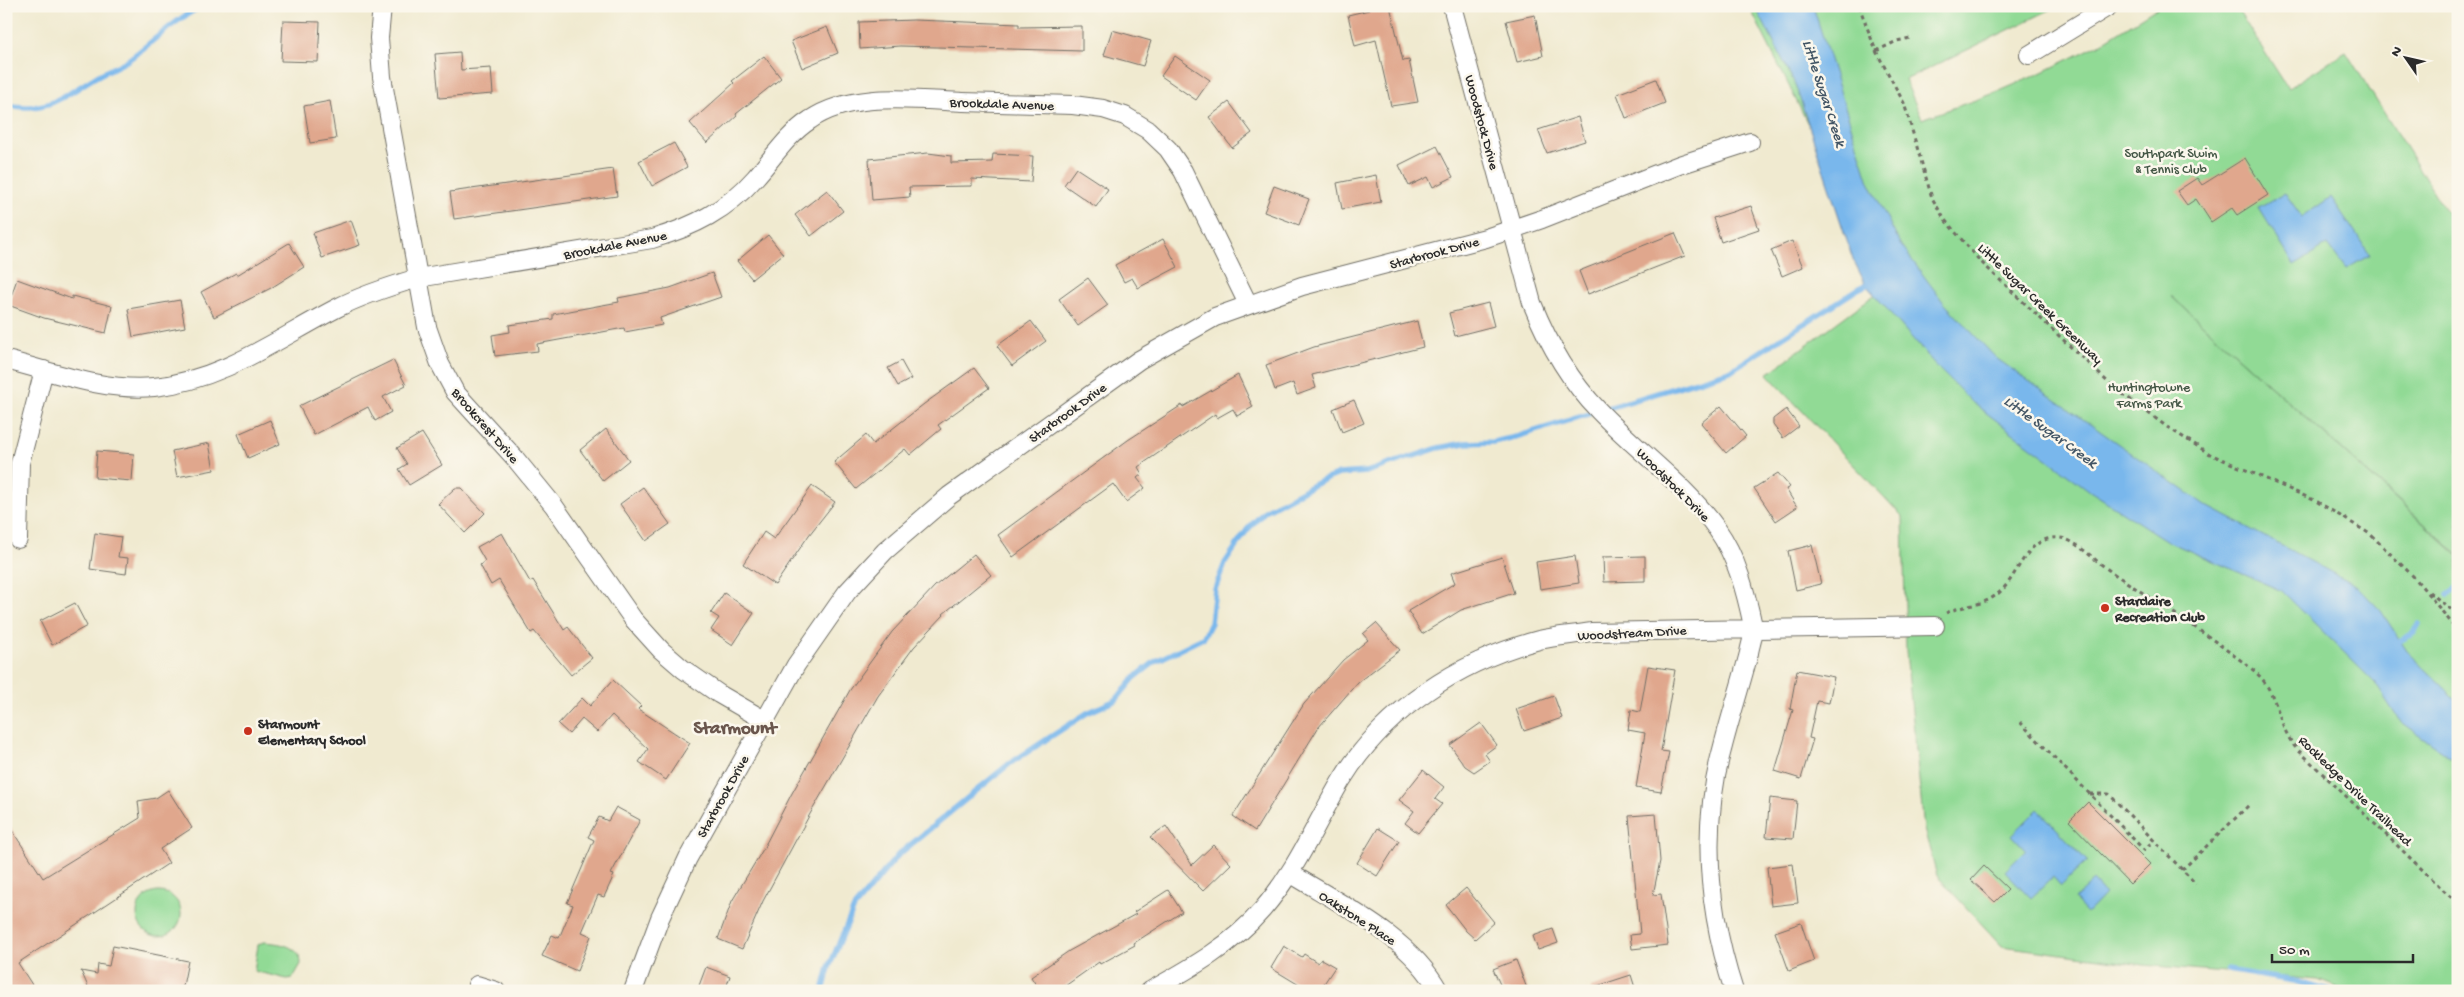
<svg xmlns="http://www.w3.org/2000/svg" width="2464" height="997" viewBox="0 0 2464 997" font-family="'Gochi Hand',sans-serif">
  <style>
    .green { fill: #91da95; stroke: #5e8260 }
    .water { fill: #79b7ec; stroke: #52718c }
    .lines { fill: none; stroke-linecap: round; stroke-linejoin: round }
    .stream { stroke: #79b7ec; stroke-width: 5.5 }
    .building { fill: #e0a78d }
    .street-casing { stroke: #706e65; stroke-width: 20 }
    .path { stroke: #706e65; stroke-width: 3; stroke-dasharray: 4 4; stroke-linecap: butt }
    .street { stroke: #fff; stroke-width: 18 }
    .poi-dot { fill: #c8321e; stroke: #fbf7ec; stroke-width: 2 }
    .labels { text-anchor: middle; stroke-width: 5; stroke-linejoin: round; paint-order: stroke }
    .street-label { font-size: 14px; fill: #2b2b2b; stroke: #fbf7ec }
    .park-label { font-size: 14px; fill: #445746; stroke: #fbf7ec }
    .poi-label { font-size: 14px; font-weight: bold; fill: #2b2b2b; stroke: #fbf7ec; text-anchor: start }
    .water-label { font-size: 15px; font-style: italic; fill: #425565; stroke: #fbf7ec }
    .district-label { font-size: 19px; font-weight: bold; fill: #6a564d; stroke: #fbf7ec }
  </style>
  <rect width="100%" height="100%" fill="#fbf7ec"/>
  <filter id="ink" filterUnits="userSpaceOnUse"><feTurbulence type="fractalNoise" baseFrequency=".02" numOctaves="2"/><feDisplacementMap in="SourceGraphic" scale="10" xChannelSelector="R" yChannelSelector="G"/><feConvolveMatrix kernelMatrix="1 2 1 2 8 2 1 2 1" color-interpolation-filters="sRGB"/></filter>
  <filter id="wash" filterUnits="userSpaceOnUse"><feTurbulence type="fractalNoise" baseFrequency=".0096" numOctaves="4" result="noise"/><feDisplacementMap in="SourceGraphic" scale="20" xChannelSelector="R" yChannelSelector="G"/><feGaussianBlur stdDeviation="1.12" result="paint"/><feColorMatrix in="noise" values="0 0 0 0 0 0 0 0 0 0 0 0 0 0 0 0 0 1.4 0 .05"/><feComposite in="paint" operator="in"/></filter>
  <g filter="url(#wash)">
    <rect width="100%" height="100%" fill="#f0ead0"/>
    <!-- green -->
    <path class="green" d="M1749 6H2058L1905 80 1922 119 1995 93 2041 73 2098 45 2160 6H2235L2288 88 2346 52 2458 231V554L2171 296 2458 555V991H2346L2318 980 2144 965 2002 946 1937 876 1924 829 1906 652 1903 517 1767 374 1900 276 1860 228Z
      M137 914a22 22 0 1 1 44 0a22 22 0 1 1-44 0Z
      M263 942C278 943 301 945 301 964L293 978 287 979 254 971 258 945Z"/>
    <!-- water -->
    <path class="water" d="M1755 6H1813L1869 182 1900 244 1944 303 1996 358 2205 505 2357 586 2381 611 2407 651 2458 701V763L2399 720 2375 683 2282 591 2167 541 2090 491 1973 403 1939 369 1866 285 1853 259 1795 84Z
      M2285 193 2302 217 2331 197 2370 255 2346 269 2328 245 2294 265 2259 208Z
      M2038 809 2087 861 2061 886 2053 877 2031 898 2005 871 2026 850 2012 835Z
      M2093 881 2105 894 2087 913 2074 899Z"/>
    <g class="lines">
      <!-- stream -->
      <path class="stream" d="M6 105C48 113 61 98 94 78 105 71 117 67 128 60 153 42 174 20 202 6
        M1608 408 1730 371 1858 289 1872 282
        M2448 594 2458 587
        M2394 644 2414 633 2419 624
        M2227 970 2294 981 2329 991
        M823 991 829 967 854 908 898 855 1009 764 1087 713 1116 700 1134 678 1156 661 1203 638 1211 623 1215 589 1225 563 1247 530 1265 511 1319 482 1339 474 1366 472 1438 448 1465 443 1493 442 1516 437 1589 414"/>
    </g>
    <g id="blocks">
      <!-- building -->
      <path class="building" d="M1368 6H1390L1403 61 1409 60 1418 102 1391 106 1376 40 1355 46 1348 15 1369 10Z
        M1535 15 1543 56 1517 62 1506 21Z
        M914 20 1019 24V27L1082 26V51L900 46 860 49 859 22Z
        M283 21 320 22 318 62 281 61Z
        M827 27 838 53 802 68 791 41Z
        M1112 30 1151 41 1143 66 1104 55Z
        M460 52 461 70 491 68 493 94 439 98 435 54Z
        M764 56 781 78 736 114 737 116 707 143 690 123 734 83 732 81Z
        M1175 56 1210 80 1196 100 1161 76Z
        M1656 79 1665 103 1626 118 1617 94Z
        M330 101 336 139 310 143 304 106Z
        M1229 102 1252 133 1232 148 1209 117Z
        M1578 117 1585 141 1547 153 1538 130Z
        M674 143 687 167 652 186 639 161Z
        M1437 146 1453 177 1433 187 1428 177 1409 186 1399 165Z
        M928 153 951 156V163L992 162 993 154 1033 156 1031 182 972 179V186L909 187 910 197 872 200 869 159Z
        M2245 158 2268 195 2237 215 2232 208 2211 222 2196 199 2187 205 2177 191 2197 178 2202 185Z
        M1076 168 1108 189 1096 207 1064 185Z
        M613 169 617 196 454 219 450 192Z
        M1376 175 1381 202 1342 209 1337 183Z
        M1274 186 1309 199 1299 225 1264 212Z
        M827 190 843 211 811 236 795 215Z
        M1751 206 1759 229 1721 242 1713 218Z
        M351 220 360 245 322 258 313 233Z
        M1675 233 1685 256 1588 294 1579 271Z
        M768 235 783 254 752 279 737 261Z
        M1163 239 1178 267 1138 288 1132 278 1124 282 1115 265Z
        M1792 241 1803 267 1782 276 1771 250Z
        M289 243 304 267 271 288 214 317 201 292 236 273 237 275Z
        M712 273 721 297 660 318 662 325 625 332 624 328 537 344 538 351 495 356 492 335 510 332 509 325 553 319V314L619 302 618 298 670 288Z
        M1088 278 1108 305 1078 326 1059 299Z
        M17 279 72 299V296L112 306 106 333 44 318 8 305Z
        M180 300 185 327 133 337 128 309Z
        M1488 303 1494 326 1455 336 1449 313Z
        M1031 321 1046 341 1012 366 997 346Z
        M1417 321 1423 347 1312 375 1316 388 1297 395 1293 383 1275 390 1266 365 1314 347Z
        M393 360 406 385 383 397 391 412 375 421 368 407 314 435 299 406Z
        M901 361 911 379 898 386 888 368Z
        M974 368 989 388 938 425 941 429 910 455 905 449 856 489 834 462 866 435 873 444 924 404Z
        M1238 375 1253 407 1237 416 1233 409 1217 418 1215 414 1138 467 1142 474 1137 478 1145 488 1126 502 1113 484 1013 557 998 535 1128 440 1182 405 1183 407Z
        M1354 400 1364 423 1342 432 1333 409Z
        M1721 406 1746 436 1726 453 1701 423Z
        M1786 409 1799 426 1783 438 1773 425V419Z
        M270 420 280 444 248 458 238 434Z
        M606 429 629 460 603 481 580 450Z
        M422 433 442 465 409 485 399 469 407 464 397 448Z
        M209 443 214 470 177 477 172 451Z
        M97 451 134 454 132 481 95 478Z
        M1778 473 1790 487 1786 489 1797 507 1776 521 1754 488Z
        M812 486 835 502 809 535 775 585 743 564 764 532 774 539Z
        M643 487 670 524 646 541 620 504Z
        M455 488H461L485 513 465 533 438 504Z
        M95 533 121 537 118 557 128 558 126 574 90 569Z
        M502 533 530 582 533 580 564 630 568 627 592 658 571 675 534 631 531 633 499 580 491 585 480 565 485 561 477 547Z
        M1812 545 1821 584 1796 590 1788 551Z
        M974 554 991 575 943 614 944 615 914 647 878 696 810 814 763 901 742 949 718 939 732 901 762 851 791 795 850 690 892 632 935 586Z
        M1575 556 1579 583 1540 589 1536 562Z
        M1645 556V581L1604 582 1603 557Z
        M1502 557 1514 593 1461 610 1422 634 1408 611 1455 583 1451 573Z
        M724 593 754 613 733 645 711 630 719 618 711 613Z
        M75 603 87 626 52 645 40 621Z
        M1376 623 1400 650 1358 682 1318 728 1255 831 1233 816 1304 704 1343 660 1368 640 1363 634Z
        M1648 666 1675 670 1661 751 1669 752 1661 792 1636 788 1645 733 1628 730 1631 710 1640 712Z
        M1797 670 1834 677 1829 703 1817 701 1809 738 1813 739 1801 779 1775 771 1793 710 1790 709Z
        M613 680 641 706 638 709 690 743 666 780 639 762 648 749 612 715 597 732 582 719 569 734 558 724 582 698 590 706Z
        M1554 696 1562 718 1524 731 1516 709Z
        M1481 723 1497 745 1485 754 1490 761 1474 772 1465 766 1450 745Z
        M1423 770 1444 787 1435 799 1442 804 1418 833 1405 823 1414 811 1399 800Z
        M168 790 192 828 160 849 169 863 18 963 36 991H6V821L43 878 140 818 138 801 156 798Z
        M1770 798 1797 801 1793 839 1766 837Z
        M2088 802 2150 864 2130 884 2069 821Z
        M616 807 640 820 611 874 614 875 604 897 598 895 582 932 591 936 577 971 542 956 552 935 559 938 573 905 567 903 594 840 588 837 599 817 608 821Z
        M1656 814 1660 861 1653 895 1661 894 1668 945 1632 949 1630 935 1640 934 1629 816Z
        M1166 826 1192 865 1213 845 1231 864 1203 891 1150 837Z
        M1378 828 1399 841 1377 876 1357 863Z
        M1793 864 1798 903 1771 906 1767 867Z
        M1984 866 2008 889 1995 902 1971 880Z
        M1466 888 1494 922 1475 939 1466 931 1446 905Z
        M1168 890 1182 912 1134 943 1135 945 1100 964 1099 962 1058 991H1040L1031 977 1069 951 1136 914 1134 912Z
        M1801 923 1814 961 1789 971 1775 932Z
        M1553 929 1558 943 1538 950 1533 936Z
        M113 946 188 961 182 991H90L81 971 97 974 98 964 109 966Z
        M1284 946 1302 957 1304 954 1318 963 1321 959 1335 967 1319 991H1309L1271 968Z
        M1516 960 1528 991H1503L1493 969Z
        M706 967 730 976 725 991H697Z
        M1631 975 1636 991H1591V988Z"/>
    </g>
  </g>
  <g filter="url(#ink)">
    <use href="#blocks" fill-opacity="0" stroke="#706e65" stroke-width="1"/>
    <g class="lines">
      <defs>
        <path id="street" d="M382 6 379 38 382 77 427 327 440 364 455 392 514 457 554 506 633 619 661 650 683 669 719 694 764 720
          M1452 6 1532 303C1548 343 1568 379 1599 411 1637 451 1685 484 1717 529 1737 557 1746 593 1753 626 1755 634 1750 645 1749 653 1741 684 1731 715 1723 746 1700 828 1708 911 1734 991
          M2029 55 2109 6
          M6 360C54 372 104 392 154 387 223 380 277 339 337 308 362 295 391 286 418 278L652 239C693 227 727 210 755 178 773 158 787 135 810 120 852 91 914 100 963 102 999 103 1036 104 1073 105L1103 109 1125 116 1148 130 1168 149 1183 171 1248 304
          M18 539 20 463 44 370
          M1290 873C1341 905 1409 936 1439 991
          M477 985 496 991
          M633 991 660 918 688 858 796 665 847 592 885 551 949 496 1139 360 1215 317 1302 286 1486 238 1542 219 1679 165 1750 142
          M1150 991C1191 968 1231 946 1262 910 1296 871 1315 825 1341 781 1384 710 1459 661 1539 640 1556 636 1574 635 1591 632L1935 626"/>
      </defs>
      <!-- street casing -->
      <use href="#street" class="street-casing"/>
      <!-- path -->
      <path class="path" d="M1859 6 1876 51 1904 103 1932 198 1945 220 1980 261 2111 385 2167 427 2210 454 2316 501 2370 534 2415 578 2458 631
        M1876 51 1897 41 1910 38
        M2429 592 2458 615
        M1946 613C1967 603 1983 608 2001 591 2018 575 2025 542 2052 538 2058 537 2064 538 2070 541 2086 550 2098 563 2113 573 2151 599 2191 623 2228 651 2240 660 2254 669 2263 680 2279 701 2279 728 2296 748L2458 904
        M2020 722 2144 850 2154 840
        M2090 794H2109L2196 884
        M2182 870 2249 805"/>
      <!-- street -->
      <use href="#street" class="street"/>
    </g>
  </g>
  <!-- markers -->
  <g class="poi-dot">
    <circle cx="2105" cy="608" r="5"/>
    <circle cx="248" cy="731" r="5"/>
  </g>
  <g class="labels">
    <!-- street labels -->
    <g class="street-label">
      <text transform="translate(1002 103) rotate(2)" y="5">Brookdale Avenue</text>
      <text transform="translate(1483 122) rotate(75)" y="5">Woodstock Drive</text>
      <text transform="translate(615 244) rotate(-11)" y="5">Brookdale Avenue</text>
      <text transform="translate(1434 252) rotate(-15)" y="5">Starbrook Drive</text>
      <text transform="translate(2041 303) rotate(44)" y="5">Little Sugar Creek Greenway</text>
      <text transform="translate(1067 412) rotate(-36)" y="5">Starbrook Drive</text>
      <text transform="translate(486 425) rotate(49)" y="5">Brookcrest Drive</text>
      <text transform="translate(1674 484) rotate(45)" y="5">Woodstock Drive</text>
      <text transform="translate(1632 632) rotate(-3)" y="5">Woodstream Drive</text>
      <text transform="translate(2356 790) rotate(44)" y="5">Rockledge Drive Trailhead</text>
      <text transform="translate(722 796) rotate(-61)" y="5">Starbrook Drive</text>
      <text transform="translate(1358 917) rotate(33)" y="5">Oakstone Place</text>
    </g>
    <!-- park labels -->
    <g class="park-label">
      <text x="2171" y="157">Southpark Swim<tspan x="2171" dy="16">&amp; Tennis Club</tspan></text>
      <text x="2149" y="391">Huntingtowne<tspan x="2149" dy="16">Farms Park</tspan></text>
    </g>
    <!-- poi labels -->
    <g class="poi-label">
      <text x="2115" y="605">Starclaire<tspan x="2115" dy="16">Recreation Club</tspan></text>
      <text x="258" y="728">Starmount<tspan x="258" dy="16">Elementary School</tspan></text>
    </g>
    <!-- water labels -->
    <g class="water-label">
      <text transform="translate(1825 93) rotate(72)" y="5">Little Sugar Creek</text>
      <text transform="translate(2051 431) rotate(36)" y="5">Little Sugar Creek</text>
    </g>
    <!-- district labels -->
    <g class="district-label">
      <text x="735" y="733">Starmount</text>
    </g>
  </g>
  <!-- margin -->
  <rect width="2464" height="997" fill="none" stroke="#fbf7ec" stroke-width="25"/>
  <!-- north arrow -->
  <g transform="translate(2406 58) rotate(304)" stroke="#fbf7ec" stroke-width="4" paint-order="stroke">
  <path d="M0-4L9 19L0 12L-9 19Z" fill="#2b2b2b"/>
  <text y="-8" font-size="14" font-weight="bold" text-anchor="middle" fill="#2b2b2b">N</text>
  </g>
  <!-- scale -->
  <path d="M2272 954v8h141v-8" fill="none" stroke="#2b2b2b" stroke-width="2.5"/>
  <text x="2279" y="954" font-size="15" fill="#2b2b2b" stroke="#fbf7ec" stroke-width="4" paint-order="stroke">50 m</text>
</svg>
